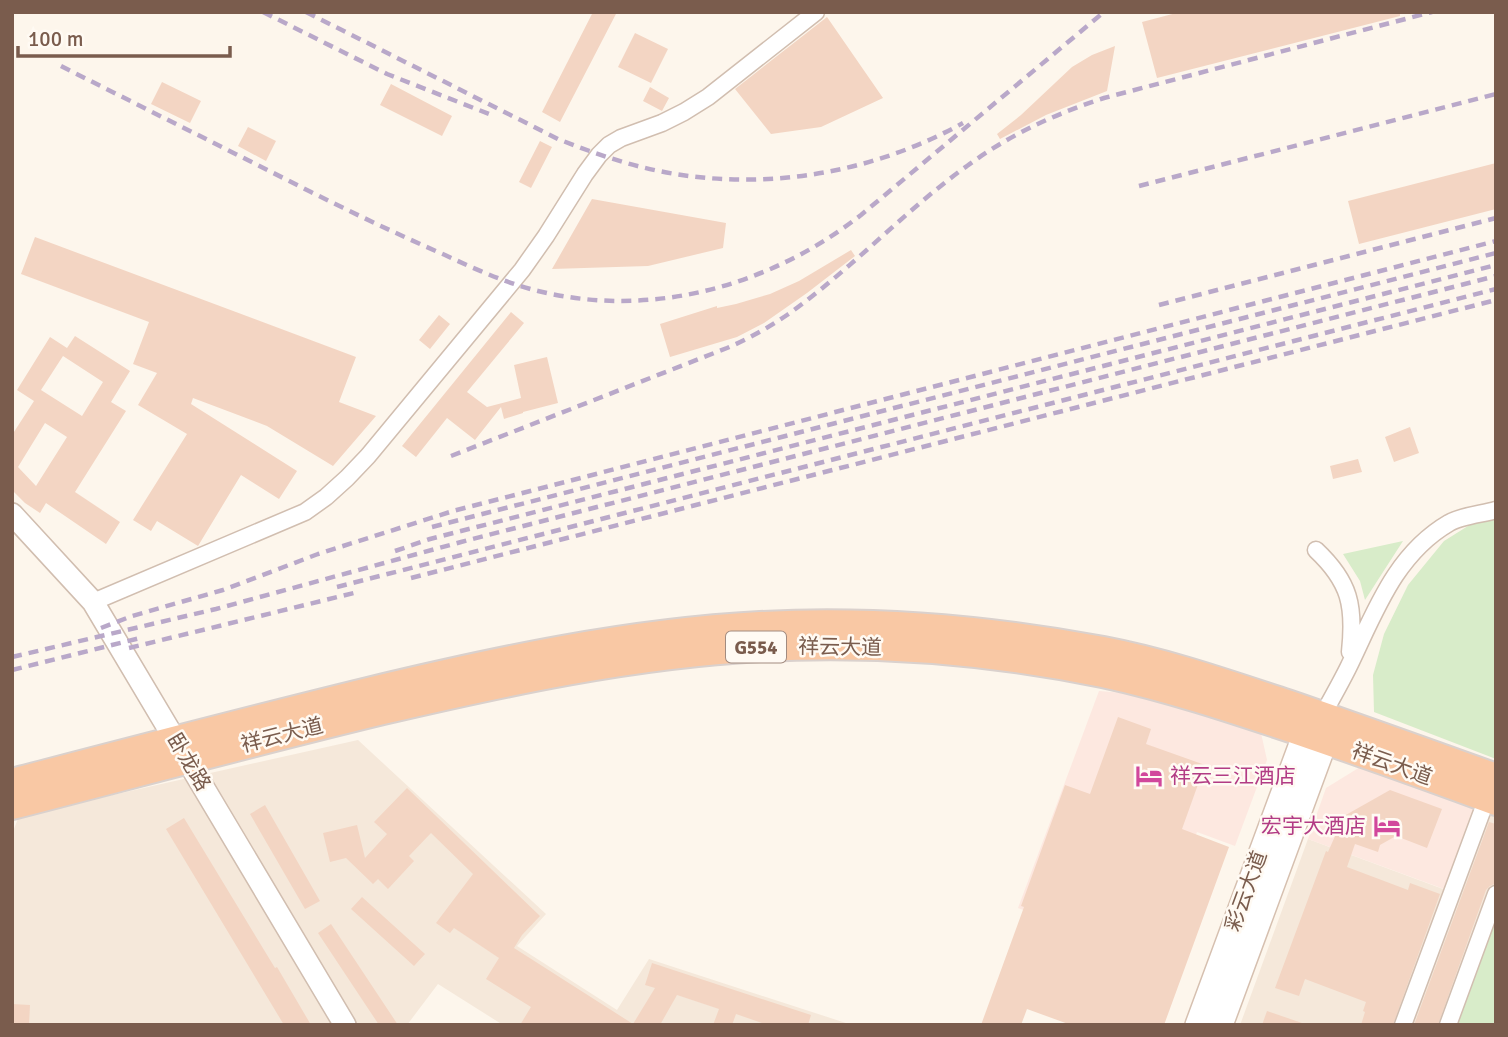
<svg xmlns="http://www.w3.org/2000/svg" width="1508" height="1037" viewBox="0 0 1508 1037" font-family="Signika,'Noto Sans SC',sans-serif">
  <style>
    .residential { fill: #f5e8da }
    .commercial { fill: #fde8e0 }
    .green { fill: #d8ecc9 }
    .building { fill: #f3d5c3; fill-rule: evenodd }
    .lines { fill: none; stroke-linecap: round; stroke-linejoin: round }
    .minor-casing { stroke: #d1beb0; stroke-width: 19 }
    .tertiary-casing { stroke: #d1beb0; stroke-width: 24 }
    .secondary-casing { stroke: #d6c0b0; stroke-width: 26 }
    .trunk-casing { stroke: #dad1cd; stroke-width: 32 }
    .minor { stroke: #fff; stroke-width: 16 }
    .tertiary { stroke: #fff; stroke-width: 21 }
    .secondary { stroke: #fff; stroke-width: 23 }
    .trunk { stroke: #f9c8a4; stroke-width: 28 }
    .rail { stroke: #b9a8c9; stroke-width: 4.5; stroke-dasharray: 10 7; stroke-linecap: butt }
    .labels { text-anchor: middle; stroke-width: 5; stroke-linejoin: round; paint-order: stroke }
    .shield { fill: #fffaf3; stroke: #a28b7f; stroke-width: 2 }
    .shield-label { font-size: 19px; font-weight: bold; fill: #7a5c4d }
    .street-label { font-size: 21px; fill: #7a5c4d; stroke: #fffaf3 }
    .hotel-label { font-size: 21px; fill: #b23c85; stroke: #fffaf3; text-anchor: start }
  </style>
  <rect width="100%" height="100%" fill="#fdf6ec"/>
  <!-- residential -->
  <path class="residential" d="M358 740 546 914 517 946 617 1010 649 959 852 1025H503L438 984 407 1025H12V834L19 816Z
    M1475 803 1496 810V885L1445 1025H1240L1308 839 1443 889Z"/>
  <!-- commercial -->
  <path class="commercial" d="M1099 691 1159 696 1261 733 1267 760 1235 846 1197 832 1151 958 1018 908Z
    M1365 764 1475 803 1444 889 1308 839 1326 788Z"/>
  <!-- green -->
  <path class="green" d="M1496 516V759L1374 712 1373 675 1384 634 1408 585 1444 541 1476 521Z
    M1403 541 1365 600 1360 581 1343 554Z
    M1496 918V1025H1456Z"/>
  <!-- building -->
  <path class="building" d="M593 12H617L560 122 542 112Z
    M1180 12H1400V16L1157 78 1142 22Z
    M827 17 883 98 821 127 771 134 735 89Z
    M635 33 668 49 651 83 618 67Z
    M1115 46 1107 91 1046 115 1000 139 997 134 1021 115 1072 67 1092 55Z
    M162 82 201 101 190 123 151 104Z
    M391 84 452 116 442 136 380 105Z
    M650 87 669 98 662 111 643 101Z
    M248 127 276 141 266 161 238 146Z
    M540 141 552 147 531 188 519 182Z
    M1496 163V209L1359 244 1348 201Z
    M592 199 726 223 723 248 648 266 552 269Z
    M35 237 356 357 339 402 376 416 333 466 267 426 193 398 191 404 297 471 279 499 241 475 198 546 157 521 151 531 133 520 187 434 138 405 157 373 133 364 149 322 21 274Z
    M851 250 855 256 807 293 764 323 737 337 670 357 660 324 717 306V308L736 304 770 294 799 281Z
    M511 312 524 323 467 392 487 407 521 398 514 365 547 357 558 403 523 412V413L504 419 501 407 475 440 447 418 416 457 402 446Z
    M439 315 450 324 430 349 419 340Z
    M75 336 130 371 111 402 126 411 75 492 120 522 106 544 46 503 40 513 25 503 12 490V435L34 401 17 390 50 337 67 348ZM63 356 103 382 82 416 41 390ZM45 423 67 437 36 486 18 467Z
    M1410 427 1419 453 1394 462 1385 437Z
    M1358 459 1362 472 1333 479 1330 466Z
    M1118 717 1151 729 1146 744 1205 765 1182 829 1229 847 1164 1025H1071L1027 1009 1021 1025H981L1024 907 1021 906 1065 785 1090 794Z
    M407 788 540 916 522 935 514 948 633 1024 655 988 645 985 652 963 811 1015 808 1025H768L736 1014 732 1025H713L719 1009 677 995 660 1025H520L531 1007 486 979 499 958 454 928 450 933 436 923 473 874 431 833 409 856 414 861 388 889 378 879 373 884 346 858 330 862 323 833 357 825 365 858 387 834 374 822Z
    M1390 790 1442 809 1427 848 1396 836 1380 845 1378 852 1355 844 1347 867 1408 890 1410 883 1440 894 1393 1025H1361L1365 1012 1363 1011 1366 1002 1305 979 1299 996 1275 988 1326 851 1328 852 1344 816Z
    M265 805 320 901 305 909 250 814Z
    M184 818 275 968 277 967 311 1025H284L166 829Z
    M1489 822 1496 824V880L1494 884 1490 886 1486 890 1438 1025H1414Z
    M362 897 425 954 414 966 351 909Z
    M331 924 398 1025H379L318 933Z
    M12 1004 30 1005 29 1025 12 1024Z
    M1267 1011 1302 1023 1301 1025H1262Z"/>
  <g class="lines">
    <defs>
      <path id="minor" d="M1316 550C1350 582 1355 606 1350 652
        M93 602 305 512 326 497 347 478 368 456 522 270 546 236 585 174 599 155 609 145 621 138 662 123 684 112 708 97 816 12
        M1322 716C1331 700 1340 684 1348 668 1374 615 1394 555 1449 523 1460 516 1482 514 1496 510
        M1403 1025 1487 798
        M1448 1025 1496 894"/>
      <path id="tertiary" d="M12 514 93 602 345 1025"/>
      <path id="secondary" d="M1197 1025 1305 733 1317 721
        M1221 1025 1326 740 1323 723"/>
      <path id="trunk" d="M12 783C131 752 249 721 368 692 497 661 628 633 760 626 874 620 990 630 1103 651 1166 663 1226 684 1287 704 1357 728 1426 753 1496 778
        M12 805C136 773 259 740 383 710 507 681 633 654 760 647 874 641 991 650 1103 673 1168 687 1231 708 1294 729 1361 752 1429 776 1496 801"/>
    </defs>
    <!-- minor casing -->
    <use href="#minor" class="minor-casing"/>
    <!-- tertiary casing -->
    <use href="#tertiary" class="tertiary-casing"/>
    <!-- secondary casing -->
    <use href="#secondary" class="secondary-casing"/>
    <!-- trunk casing -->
    <use href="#trunk" class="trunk-casing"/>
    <!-- minor -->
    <use href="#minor" class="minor"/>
    <!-- tertiary -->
    <use href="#tertiary" class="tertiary"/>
    <!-- secondary -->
    <use href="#secondary" class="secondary"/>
    <!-- trunk -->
    <use href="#trunk" class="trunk"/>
    <!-- rail -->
    <path class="rail" d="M263 12 387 74 489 114
      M306 12 558 139C591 152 624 164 659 171 762 192 871 174 963 123
      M61 66C144 108 228 150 311 192 355 214 399 235 445 255 475 269 506 283 538 291 652 319 770 286 861 215L1104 12
      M1139 186 1496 94
      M1159 305 1496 218
      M451 456 727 348C748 339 768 328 787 315 851 270 904 211 967 166 1009 135 1055 114 1104 98L1432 12
      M432 527 1496 253
      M395 551 430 539 1496 265
      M411 578 1496 300
      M337 587 1496 289
      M101 628 132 616 223 590 318 554 453 511 1496 241
      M129 648 354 593
      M12 657 216 609 461 542 1496 276
      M12 670 140 638"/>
  </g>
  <!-- icons -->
  <defs>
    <symbol id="hotel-bare" viewBox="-9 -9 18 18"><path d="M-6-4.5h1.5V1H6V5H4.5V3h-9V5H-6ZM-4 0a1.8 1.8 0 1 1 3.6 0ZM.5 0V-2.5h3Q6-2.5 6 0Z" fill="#d1479c" stroke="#fffaf3" stroke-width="2.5" paint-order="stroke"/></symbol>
  </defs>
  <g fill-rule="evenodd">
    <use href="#hotel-bare" x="1130" y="757" width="38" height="38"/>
    <use href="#hotel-bare" x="1368" y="807" width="38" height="38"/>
  </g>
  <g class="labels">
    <!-- shield labels -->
    <rect class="shield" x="726" y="631.5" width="60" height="31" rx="5"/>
    <g class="shield-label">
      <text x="756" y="654">G554</text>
    </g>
    <!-- street labels -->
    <g class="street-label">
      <text transform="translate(840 647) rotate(1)" y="7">祥云大道</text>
      <text transform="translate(282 735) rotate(-14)" y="7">祥云大道</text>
      <text transform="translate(189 762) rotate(59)" y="7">卧龙路</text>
      <text transform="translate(1392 764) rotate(20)" y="7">祥云大道</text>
      <text transform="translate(1246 891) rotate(-70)" y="7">彩云大道</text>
    </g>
    <!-- hotel labels -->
    <g class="hotel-label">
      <text x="1170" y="783">祥云三江酒店</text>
      <text x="1366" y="833" text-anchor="end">宏宇大酒店</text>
    </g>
  </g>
  <!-- border -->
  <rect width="1508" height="1037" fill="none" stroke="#7a5c4d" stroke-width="28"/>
  <!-- scale -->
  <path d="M18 46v10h212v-10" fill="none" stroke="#7a5c4d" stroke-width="3.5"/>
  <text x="28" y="46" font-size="21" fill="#7a5c4d" stroke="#fffaf3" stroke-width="5" paint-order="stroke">100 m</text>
</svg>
